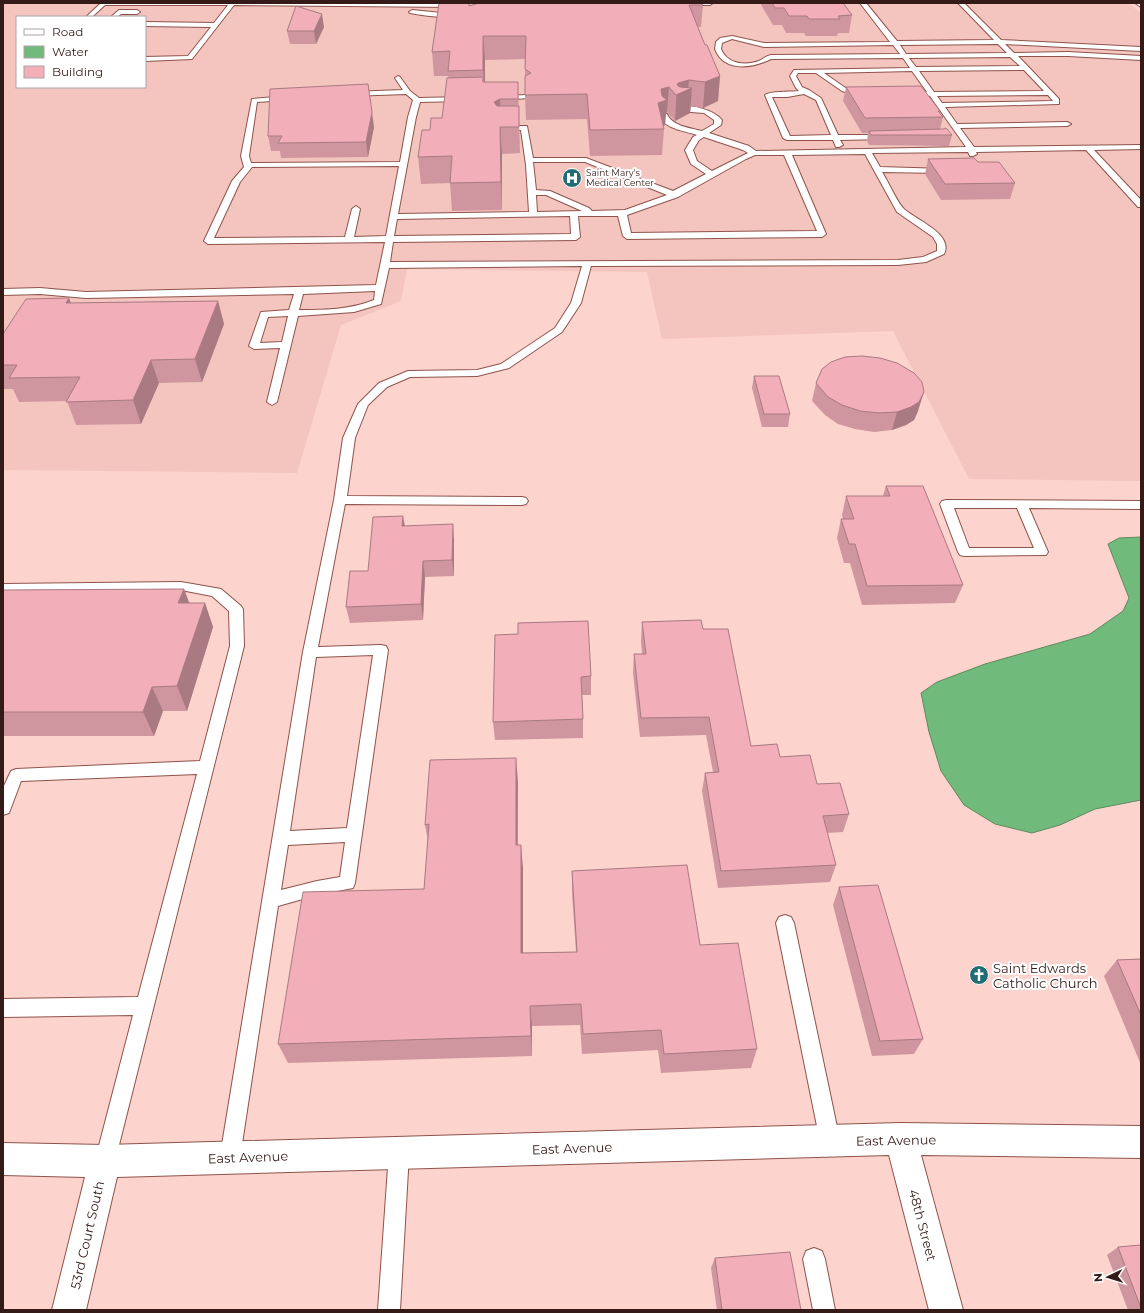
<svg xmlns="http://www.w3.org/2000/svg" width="1144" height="1313" viewBox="0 0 1144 1313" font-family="Montserrat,sans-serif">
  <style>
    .built { fill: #f3c5be; fill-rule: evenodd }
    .water { fill: #70ba7c; stroke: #5e8a5e }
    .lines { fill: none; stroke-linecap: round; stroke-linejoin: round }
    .service-casing { stroke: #8e534b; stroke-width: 2 }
    .minor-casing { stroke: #8e534b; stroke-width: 2 }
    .secondary-casing { stroke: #8e534b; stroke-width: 2 }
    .service { fill: #fff; fill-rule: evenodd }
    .minor { fill: #fff; fill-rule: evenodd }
    .secondary { fill: #fff; fill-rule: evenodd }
    .wall { fill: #d0969f }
    .shaded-wall { fill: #a97a82 }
    .building { fill: #f2aeb9; stroke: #a97a82 }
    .labels { text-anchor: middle; stroke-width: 4; stroke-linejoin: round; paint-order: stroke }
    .far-poi-label { font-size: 9px; fill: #341b18; stroke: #fff; text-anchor: start }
    .near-poi-label { font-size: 13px; fill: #341b18; stroke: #fff; text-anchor: start }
    .near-street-label { font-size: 13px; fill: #341b18; stroke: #fff }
  </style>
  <rect width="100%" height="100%" fill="#fdd3cd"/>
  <!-- built -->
  <path class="built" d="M3 3H1128L1141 13V481L969 479 893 331 662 339 647 272 407 269 401 301 341 325 297 473 3 470ZM17 17H145V87H17Z"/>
  <!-- water -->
  <path class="water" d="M1141 537V800L1095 809 1060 825 1032 833 995 824 964 805 941 771 929 732 921 693 937 682 985 664 1090 634 1123 611 1129 598 1108 544 1119 538Z"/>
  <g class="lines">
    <defs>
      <path id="service" d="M101 3H458L461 5 458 7 234 5 192 59 145 61V57L188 56 211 27 145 26V22L214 23 228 5H105L92 17H86Z
        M680 3H713L710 5H683Z
        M860 3H866L897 41 994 40 958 3H964L1001 40 1141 47V51L1005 44 1014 53 1068 52 1141 56V60L1068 56H1018L1059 99V104L945 107 957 124 1067 122 1071 124 1067 126 960 128 974 147 1141 145V149L1094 150 1141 200V207H1138L1086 150 976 152 977 154 973 156H970L968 152 872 153 880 167 946 169V173H943L882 172C888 181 897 202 904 209 916 220 954 234 944 254L926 262 898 265 591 266 581 303 562 332 509 368 477 376 410 377 387 387 368 405 355 438 347 496 522 497 526 498 528 501 526 504 522 505 345 504 318 647 381 645 386 646 388 650 355 883 353 888 317 895 278 906 240 1157 237 1164 230 1167 223 1164 220 1157 303 652 334 500 343 438 358 404 379 383 408 371 477 370 501 364 555 328 571 303 582 266 389 268 381 304 354 312 298 316 277 402 272 405 267 402 280 348 254 349 249 346 261 312 289 310 294 294 86 298 40 294 3 295V289L40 288 86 292 376 285 385 242 208 244 204 241 232 181 244 167 241 156 252 99 288 96 291 98 288 100 257 102 249 156 251 163 400 162 408 117 413 100 406 94 350 96 347 94 350 92 403 90 395 78 398 76 400 77 410 91 419 98 463 97 466 99 463 101 420 102 416 117 398 214 529 212 526 165 521 130H498L497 128 501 126H527L533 158H586L673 191 706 174 691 164 685 150 693 137 697 135C686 131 664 129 660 116L664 114H667C672 126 690 128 702 131L714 124V120L704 113 678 111 677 109C687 102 714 110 722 120L721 125 709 133 749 146 756 151 966 147 930 96 922 95V93L927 92 912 71 824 73 847 89 865 94 866 95 863 97 842 91 816 73H798L796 76 802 87 809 90 821 98 838 135H886L890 137 886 139 840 140 843 145 839 147H836L833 140H787L783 138 765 95C770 91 790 92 799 91L796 88 790 76 794 70 910 68 903 58 771 59C753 68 724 73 715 49L716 42 720 38 732 36 764 43 890 42ZM732 39 764 47 893 45 900 54 771 55C766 56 763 59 759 61 745 66 727 64 721 49L722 43ZM998 44 1007 53 906 54 900 45ZM1010 57 1020 66 916 67 909 58ZM1024 70 1044 91 934 92 919 71ZM804 94 816 100 831 135 790 136 772 97H787ZM1048 95 1053 101 942 103 937 96ZM704 137 743 150 748 153 712 171 697 161 693 150 699 140ZM865 154 897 212 933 237 937 244V251L923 257 898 260 390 262 393 242 576 240 580 237 578 216H618L623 236 627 239 822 237 826 234 792 155ZM755 155H784L817 231 631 233 627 215 678 197 746 159ZM533 162H585L667 195 625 210 592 211 589 208 550 191 536 190ZM399 166 386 236 354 237 360 209 356 206 352 209 345 237 214 238 240 182 252 167ZM536 195H546L582 211 537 212ZM570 216 571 234 394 236 397 219ZM375 291 374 300C350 310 324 310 299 310L303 294ZM288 316 282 342 260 343 268 317ZM373 655 347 828 290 831 316 657ZM345 842 340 877 317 881 281 890 288 845Z
        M119 10H137L140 12 137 14H121L117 17H111Z
        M412 10 442 13 457 12 460 14C451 20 421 15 410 13L409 12Z
        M527 95 529 96V98L500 100 497 98 500 96Z
        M946 500 1141 501V509L1029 508 1048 552 1046 555 964 556 960 555 958 552 940 504 942 501ZM954 508H1017L1034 548H969Z
        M181 582 221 589 241 606 243 609 244 646 115 1161 112 1168 105 1171 98 1168 95 1161 133 1015 3 1017V999L138 997 197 774 21 781 9 813 3 815V788L11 771 16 769 200 761 230 646 229 611 212 596 181 590 3 594V584Z
        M785 915 791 917 794 923 840 1141 837 1148 830 1151 823 1148 820 1141 776 923 779 917Z
        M399 1143 406 1146 409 1153 400 1310H378L389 1153 392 1146Z
        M814 1248 822 1251 825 1259 835 1310H813L803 1259 806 1251Z"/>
      <path id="minor" d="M901 1123 1141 1126V1158L921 1155 963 1310H929L889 1155 117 1177 86 1310H52L85 1177 3 1175V1143L105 1145Z"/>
      <path id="secondary" d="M1135 3H1141V7Z"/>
    </defs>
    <!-- service casing -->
    <use href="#service" class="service-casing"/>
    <!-- minor casing -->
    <use href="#minor" class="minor-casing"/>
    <!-- secondary casing -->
    <use href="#secondary" class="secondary-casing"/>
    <!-- service -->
    <use href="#service" class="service"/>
    <!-- minor -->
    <use href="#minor" class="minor"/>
    <!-- secondary -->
    <use href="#secondary" class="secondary"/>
  </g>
  <!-- wall -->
  <path class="wall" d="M760 3H843L852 15 849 33H838L837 36H806L804 33H786L782 25H773Z
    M471 5H703L701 27H698L705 45 720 76 718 101 703 108 691 106 690 113 675 121 667 112 666 113 665 125 663 126 664 129 662 155 590 156 587 119 526 120 525 95V59L485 60V82H518L520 153 502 154V210L452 211 450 183 421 184 418 157 430 130 442 118 449 78 448 76H434L432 52Z
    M324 27 316 44H290L287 31Z
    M846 87 940 111V113L943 117 940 129 952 135 949 146 869 145 867 141 868 133H862L843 101Z
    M374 127 368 157 281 158 280 151H271L268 136Z
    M928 159 978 162 1015 183 1010 199 941 200 925 174Z
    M218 301 224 324 202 382 159 383 141 424 76 425 67 401 19 402 13 389H3V334L71 303Z
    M754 376 790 414 788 427H762L752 388Z
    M816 383 918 411 914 420 906 425 892 430 874 432 855 429 838 424 825 415 812 401Z
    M886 486 963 585 955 603 862 605 850 563H844L837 538 841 519H843L842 515 846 496H883Z
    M405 526 454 540V576L425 577 423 620 350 623 346 607 368 571Z
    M184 589 189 603H205L213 627 187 711H163L154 736H3V590Z
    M642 622 703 629 751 746 780 757 817 784 849 814 843 832 827 833 836 865 830 882 718 888 702 791 705 773 713 772 706 735 640 737 633 673 634 654H642L641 641Z
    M495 635 591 676V695H582L583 719V738L495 740 493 722Z
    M518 782V845L523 868V953L576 952 572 893V871L700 945 757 1049 751 1068 661 1073 658 1050 582 1054 580 1025 532 1026V1056L288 1063 278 1044 424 889 428 841 425 825Z
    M839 887 923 1039 914 1054 872 1056 833 905Z
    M1141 959V1065L1104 976 1117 960Z
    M1141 1245V1310H1128L1107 1255 1118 1247Z
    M715 1258 801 1310H717L711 1268Z"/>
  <!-- shaded-wall -->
  <path class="shaded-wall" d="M322 14 324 27 316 44 314 31Z
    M483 36 485 60V95L483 70Z
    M720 76 718 101 703 108 705 82Z
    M689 80 688 90 692 88 690 113 675 121 677 85 678 83Z
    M669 87 667 112 666 113 665 125 656 129 658 103 661 89Z
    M500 99 501 124 494 102Z
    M372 112 374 127 368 157 366 142Z
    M500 127 502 154V210L501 182Z
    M69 298 78 321 66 303Z
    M218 301 224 324 202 382 195 359Z
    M151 360 159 383 141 424 133 400Z
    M924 392 918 411 914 420 906 425 892 430 897 412Z
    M403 516 406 532 402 526Z
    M453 524 454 540V576L452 560Z
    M423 561 425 577 423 620 421 604Z
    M184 589 193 613 178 603Z
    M205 603 213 627 187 711 177 686Z
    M152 687 163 711 154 736 143 712Z
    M516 758 518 782 517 868 516 845Z
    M521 845 523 868V975L521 953Z
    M530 1006 532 1026V1056L531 1036Z"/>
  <!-- building -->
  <path class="building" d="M439 3H469V6L479 3H702L703 5H689L705 45H707L720 76 705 82 689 80 678 83 677 85 680 87 692 88 676 95 669 87 661 89 662 96 667 100 658 103 664 129 590 130 587 94 525 95V76L531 73 525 69 526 36H483V70L448 71 450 51 432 52Z
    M772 3H843L852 15 838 16 840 19H809L807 16H789L784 8H775Z
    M296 6 322 14 314 31H287Z
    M483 77V82H518V99H500L494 102 497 106H519V127H500L501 182 450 183 452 156 418 157 422 130H430L431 118H442L447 78Z
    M368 84 372 112 366 142 278 143 282 136H268L270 89Z
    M921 86 940 111H938L943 117 865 118 846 87Z
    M946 128 952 135H871L869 131 944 129Z
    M974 158 978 162H999L1015 183 945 184 928 159Z
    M69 298 66 303 218 301 195 359 151 360 133 400 66 402 80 377 9 378 17 365H3V334L26 299Z
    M862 356 880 358 897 363 914 373 922 382 924 392 919 402 911 407 897 412 879 413 860 411 842 405 828 397 816 383 822 369 831 362 845 357Z
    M754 376H779L790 414H764Z
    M886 486H923L963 585 867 586 855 544H849L841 519H854L846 496H890Z
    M403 516 402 526 453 524 452 560 423 561 421 604 346 607 350 571H368L373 517Z
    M184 589 178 603H205L177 686 152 687 143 712H3V590Z
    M701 620 703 629H728L751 746 777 744 780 757 810 755 817 784 840 783 849 814 823 816 836 865 721 871 705 773 719 772 709 717 641 718 634 654H646L642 622Z
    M588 621 591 676 581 677 583 719 493 722 495 635 518 634V623Z
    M516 758V845H521V953L577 952 572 871 687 865 700 945 738 943 757 1049 664 1054 661 1030 583 1034 581 1004 530 1006 531 1036 278 1044 303 892 424 889 429 824 425 825 430 760Z
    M878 885 923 1039 880 1041 839 887Z
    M1141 959V1015L1117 960Z
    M1141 1245V1308L1118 1247Z
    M790 1252 801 1310H722L715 1258Z"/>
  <!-- icons -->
  <defs>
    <symbol id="hospital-disc" viewBox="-11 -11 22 22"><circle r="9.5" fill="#226c76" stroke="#fff"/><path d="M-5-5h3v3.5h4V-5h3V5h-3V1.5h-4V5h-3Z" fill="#fff"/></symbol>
    <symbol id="church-disc" viewBox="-11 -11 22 22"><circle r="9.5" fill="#226c76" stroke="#fff"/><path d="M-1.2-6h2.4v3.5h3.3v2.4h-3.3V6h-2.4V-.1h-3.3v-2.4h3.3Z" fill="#fff"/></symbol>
  </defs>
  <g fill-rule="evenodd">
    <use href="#hospital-disc" x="561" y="167" width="22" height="22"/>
    <use href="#church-disc" x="968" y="964" width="22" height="22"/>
  </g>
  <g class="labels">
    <!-- far-poi labels -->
    <g class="far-poi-label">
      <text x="586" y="176">Saint Mary's<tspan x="586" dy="10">Medical Center</tspan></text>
    </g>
    <!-- near-poi labels -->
    <g class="near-poi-label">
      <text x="993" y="973">Saint Edwards<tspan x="993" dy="15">Catholic Church</tspan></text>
    </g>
    <!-- near-street labels -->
    <g class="near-street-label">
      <text transform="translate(896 1140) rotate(-1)" y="5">East Avenue</text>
      <text transform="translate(572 1148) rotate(-2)" y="5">East Avenue</text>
      <text transform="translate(248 1157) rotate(-2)" y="5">East Avenue</text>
      <text transform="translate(923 1225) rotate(75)" y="5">48th Street</text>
      <text transform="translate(87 1235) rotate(-77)" y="5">53rd Court South</text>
    </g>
  </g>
  <!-- border -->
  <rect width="1144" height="1313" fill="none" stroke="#341b18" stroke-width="8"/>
  <!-- legend -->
  <rect x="16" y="16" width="130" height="72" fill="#ffffff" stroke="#aea4a3"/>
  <rect x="24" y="29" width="20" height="6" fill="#ffffff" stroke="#aea4a3"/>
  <text x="52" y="36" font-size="12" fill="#341b18">Road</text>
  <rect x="24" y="46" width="20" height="12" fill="#70ba7c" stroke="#aea4a3"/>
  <text x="52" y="56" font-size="12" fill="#341b18">Water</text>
  <rect x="24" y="66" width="20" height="12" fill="#f2aeb9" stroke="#aea4a3"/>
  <text x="52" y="76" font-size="12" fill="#341b18">Building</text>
  <!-- north arrow -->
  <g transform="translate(1108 1277) rotate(266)" stroke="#ffffff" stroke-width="3" paint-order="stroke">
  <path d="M0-3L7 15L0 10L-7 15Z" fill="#341b18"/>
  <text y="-6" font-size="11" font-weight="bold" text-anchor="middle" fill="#341b18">N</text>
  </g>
</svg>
